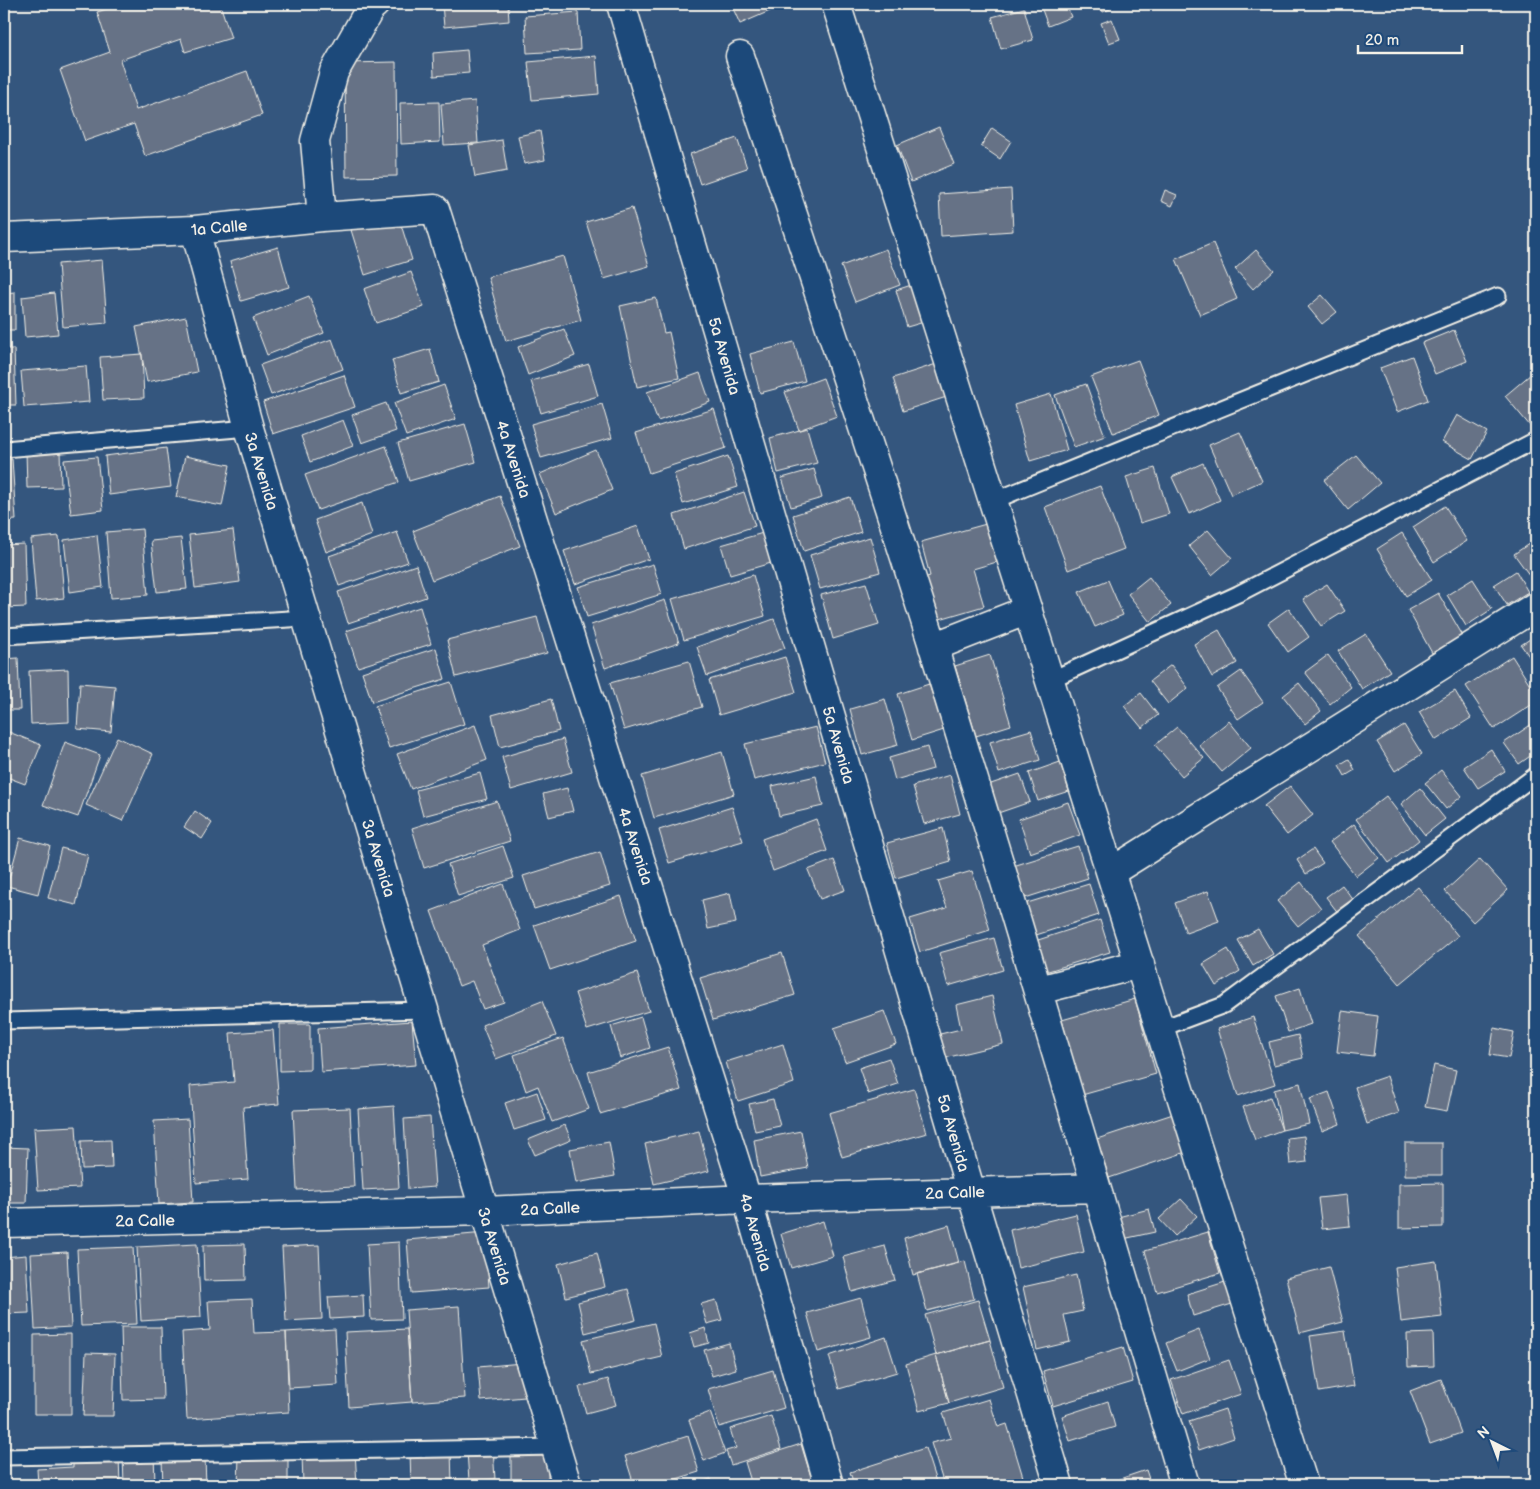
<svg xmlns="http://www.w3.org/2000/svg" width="1540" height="1489" viewBox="0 0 1540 1489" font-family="'Balsamiq Sans',sans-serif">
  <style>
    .building { fill: #667286; stroke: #f4f1e8 }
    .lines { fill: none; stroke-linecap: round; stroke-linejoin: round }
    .service-casing { stroke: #f4f1e8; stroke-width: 19 }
    .minor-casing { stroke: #f4f1e8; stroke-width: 31 }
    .service { stroke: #1f4a7a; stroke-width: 15 }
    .minor { stroke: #1f4a7a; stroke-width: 28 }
    .labels { text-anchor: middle; stroke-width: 4.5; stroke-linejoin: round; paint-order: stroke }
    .street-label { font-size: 16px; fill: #f4f1e8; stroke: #1f4a7a }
  </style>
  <rect width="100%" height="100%" fill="#34567e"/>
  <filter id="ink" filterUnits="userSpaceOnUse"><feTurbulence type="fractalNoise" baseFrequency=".02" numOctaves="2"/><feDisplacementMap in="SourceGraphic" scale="10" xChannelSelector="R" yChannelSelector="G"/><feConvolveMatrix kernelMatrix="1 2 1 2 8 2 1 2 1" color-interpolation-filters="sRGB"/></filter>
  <g filter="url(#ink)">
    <!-- building -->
    <path class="building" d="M123 4H220L231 38 185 52 181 39 120 60 136 110 247 71 262 115 145 156 134 124 85 141 60 70 110 52 97 12Z
      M442 4H508L509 21 444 27Z
      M731 4H786L740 24Z
      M1050 4H1066L1071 17 1048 26 1041 7Z
      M1099 4H1108L1110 9 1103 12Z
      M1024 8 1033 40 1001 49 992 17Z
      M578 12 580 50 527 53 525 16Z
      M1112 19 1120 39 1109 43 1101 23Z
      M467 50 469 73 434 76 433 53Z
      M596 56 599 94 532 100 528 62Z
      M396 62 397 176 346 177 345 63Z
      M475 101 478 143 444 145 441 104Z
      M439 102 440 142 401 144 400 103Z
      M939 127 954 164 911 182 897 145Z
      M992 128 1011 141 1000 159 981 146Z
      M540 131 545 160 524 164 518 136Z
      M737 138 747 168 700 184 690 154Z
      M502 140 507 171 475 177 469 145Z
      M1011 189 1013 231 941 236 939 194Z
      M1165 190 1177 195 1172 206 1161 201Z
      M632 208 649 266 604 279 586 222Z
      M398 215 412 260 365 275 351 230Z
      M1213 243 1237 299 1200 315 1176 259Z
      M278 247 289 287 241 301 230 261Z
      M886 249 900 285 855 302 841 266Z
      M1256 250 1274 270 1253 289 1235 269Z
      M563 256 581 320 506 341 488 277Z
      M102 260 107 323 63 327 58 264Z
      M411 272 424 307 376 323 364 289Z
      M927 280 938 318 907 327 896 290Z
      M15 292V330H4V293Z
      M54 293 58 334 25 337 22 297Z
      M1322 295 1337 312 1322 324 1308 307Z
      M309 296 324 333 267 355 253 318Z
      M656 298 664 333 669 332 679 378 637 387 620 306Z
      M186 317 197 372 147 382 136 327Z
      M564 329 575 356 528 375 518 347Z
      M1454 330 1467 361 1435 374 1422 343Z
      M332 339 343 369 271 395 260 365Z
      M794 342 805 381 760 393 750 354Z
      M4 349H14L16 405H4Z
      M430 349 439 382 401 393 392 360Z
      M142 354 144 398 103 400 100 357Z
      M1412 356 1428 400 1397 412 1380 368Z
      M949 360 959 393 903 411 893 378Z
      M1138 360 1159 415 1113 433 1091 377Z
      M589 364 598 396 541 413 531 381Z
      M86 366 89 402 24 407 21 371Z
      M700 373 710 402 658 421 647 392Z
      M1531 374 1536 380V422L1531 427 1505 396Z
      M344 375 355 407 273 434 263 402Z
      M823 378 837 416 799 430 785 392Z
      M1086 384 1105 436 1074 447 1055 395Z
      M444 385 456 419 406 436 394 403Z
      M1051 394 1067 450 1030 461 1014 405Z
      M386 403 396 431 362 443 352 415Z
      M602 404 612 438 541 458 531 424Z
      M714 409 726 448 649 473 636 433Z
      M1457 415 1487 432 1472 459 1442 442Z
      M343 420 353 446 310 462 301 436Z
      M465 424 476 462 409 481 398 443Z
      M807 428 817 463 778 473 770 438Z
      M1240 432 1262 481 1231 495 1209 445Z
      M386 446 399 482 318 510 305 475Z
      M166 448 171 487 109 495 105 456Z
      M60 450 61 487 27 488 26 451Z
      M596 450 612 490 556 513 540 474Z
      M1356 455 1380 483 1348 510 1324 480Z
      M185 456 230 465 222 506 176 497Z
      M728 456 738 487 683 504 674 474Z
      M97 457 103 510 71 514 64 460Z
      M4 459H12L16 520 4 521Z
      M1203 463 1220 500 1189 514 1172 477Z
      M1155 468 1169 514 1140 523 1126 477Z
      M814 469 822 498 791 507 782 478Z
      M1100 486 1124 549 1068 570 1045 507Z
      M744 492 755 526 684 549 674 515Z
      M500 496 520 546 432 580 413 531Z
      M850 497 861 532 804 551 793 515Z
      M362 503 372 535 326 552 315 520Z
      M1445 506 1467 541 1434 562 1413 527Z
      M997 521 1007 559 973 569 984 606 933 621 920 579 930 576 921 542Z
      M638 526 649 559 575 584 564 551Z
      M142 529 148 595 111 598 106 532Z
      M233 530 240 582 195 588 189 535Z
      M1208 530 1232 558 1212 575 1189 546Z
      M397 532 408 562 339 586 329 556Z
      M763 533 771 563 730 575 721 545Z
      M1402 533 1432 580 1406 596 1377 549Z
      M97 535 103 587 70 592 64 540Z
      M59 536 64 598 36 601 31 539Z
      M870 537 880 572 820 589 810 555Z
      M181 538 187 589 157 592 151 541Z
      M1536 539V582L1535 583 1514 554Z
      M24 544 26 607 4 608V545Z
      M653 564 662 594 587 617 578 587Z
      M416 565 426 597 348 623 338 592Z
      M1516 571 1528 592 1507 605 1494 585Z
      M753 575 765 616 684 640 672 599Z
      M1149 577 1171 605 1150 622 1128 594Z
      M1473 579 1492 609 1466 626 1447 595Z
      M1108 580 1123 615 1095 627 1079 592Z
      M866 583 879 625 833 639 821 595Z
      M1327 584 1345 611 1321 626 1303 599Z
      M1438 593 1463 636 1432 653 1408 610Z
      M665 600 679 643 605 668 591 625Z
      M420 607 431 644 358 667 346 631Z
      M1289 608 1309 637 1288 652 1268 623Z
      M537 617 547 653 456 677 447 640Z
      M774 619 785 648 707 676 697 647Z
      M1219 630 1237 663 1212 677 1194 644Z
      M1366 634 1390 671 1362 689 1338 651Z
      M1536 635V666L1521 645Z
      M436 648 445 679 372 702 362 672Z
      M990 655 1011 725 976 736 955 666Z
      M1328 655 1351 687 1330 704 1305 672Z
      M1512 656 1536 694V702L1494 729 1466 686Z
      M785 657 796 692 719 715 709 680Z
      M18 658 20 710H4V659Z
      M689 661 702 707 624 730 610 683Z
      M1171 665 1188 688 1168 704 1150 681Z
      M68 669 69 722 31 724 29 671Z
      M1241 671 1263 702 1238 719 1217 688Z
      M451 682 464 724 389 748 375 706Z
      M80 683 115 686 111 732 77 729Z
      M1299 683 1321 711 1305 724 1283 696Z
      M929 684 944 730 912 740 898 694Z
      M1455 691 1471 718 1436 740 1419 712Z
      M1141 693 1158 715 1142 728 1124 706Z
      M551 699 559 731 500 747 492 715Z
      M885 699 898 745 862 755 850 709Z
      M1229 721 1251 748 1222 772 1199 745Z
      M1535 722 1536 752 1519 764 1504 743Z
      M475 725 487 760 411 789 397 754Z
      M1404 725 1422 754 1395 771 1377 742Z
      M816 727 825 762 754 780 745 744Z
      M1177 727 1204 758 1182 776 1155 745Z
      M4 730 41 745 25 784 4 776Z
      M1031 730 1040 760 999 773 990 742Z
      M117 737 153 754 123 821 86 805Z
      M563 739 572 772 511 790 502 757Z
      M65 742 100 755 78 817 43 805Z
      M927 747 933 769 895 780 889 758Z
      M1491 749 1505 771 1478 788 1464 767Z
      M722 752 734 794 654 818 642 776Z
      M1349 759 1355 770 1345 776 1339 765Z
      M1060 762 1069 791 1038 801 1029 773Z
      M1441 770 1462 796 1446 809 1425 783Z
      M480 773 487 799 423 816 416 790Z
      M1020 774 1030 802 998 813 988 785Z
      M950 775 960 814 924 824 913 786Z
      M816 776 823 806 779 816 772 786Z
      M1290 786 1313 815 1287 835 1264 806Z
      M567 788 573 811 549 817 543 794Z
      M1420 788 1445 819 1425 835 1401 804Z
      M1386 796 1419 840 1389 863 1356 819Z
      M497 801 510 841 424 868 412 828Z
      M1068 802 1080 835 1030 853 1019 819Z
      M732 807 743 841 669 863 659 830Z
      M195 811 212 823 202 839 184 827Z
      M816 819 827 851 773 871 762 839Z
      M1354 824 1379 858 1356 876 1330 842Z
      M943 828 951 862 896 878 887 843Z
      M20 838 50 846 38 894 7 886Z
      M503 846 514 878 458 896 448 864Z
      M1078 846 1088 878 1022 899 1013 866Z
      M61 848 88 855 76 905 48 898Z
      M1313 849 1323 863 1306 874 1297 860Z
      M600 852 610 886 534 909 523 876Z
      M1480 859 1508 890 1473 922 1445 891Z
      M834 860 845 890 820 899 808 870Z
      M972 871 990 930 920 952 910 919 947 908 938 881Z
      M1301 882 1321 908 1298 926 1277 901Z
      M503 884 520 930 482 945 504 1002 483 1009 472 981 459 986 431 911Z
      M1089 884 1099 915 1033 936 1024 904Z
      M1342 885 1355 902 1339 914 1326 897Z
      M1418 887 1458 936 1400 984 1359 936Z
      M1208 891 1219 921 1186 933 1175 903Z
      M730 893 736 923 708 929 702 900Z
      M621 896 636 941 550 970 534 925Z
      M1100 920 1110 952 1045 972 1035 941Z
      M1258 929 1273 954 1253 966 1238 940Z
      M994 938 1003 970 948 986 939 953Z
      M1228 949 1240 971 1216 986 1203 964Z
      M782 953 795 995 713 1020 700 978Z
      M637 973 649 1011 587 1030 575 993Z
      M1300 988 1311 1024 1288 1032 1276 996Z
      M992 996 1003 1044 945 1058 940 1034 961 1029 956 1005Z
      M1135 999 1156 1074 1082 1095 1062 1020Z
      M542 1001 556 1036 496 1059 482 1025Z
      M884 1011 896 1044 845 1062 834 1028Z
      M1342 1011 1378 1016 1373 1056 1337 1052Z
      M641 1017 650 1048 620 1058 611 1026Z
      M1253 1017 1275 1084 1238 1096 1217 1029Z
      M412 1021 416 1065 321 1072 318 1028Z
      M280 1024H310V1070L280 1071Z
      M1494 1028 1514 1032 1509 1058 1490 1055Z
      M273 1030 279 1104 243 1107 248 1179 196 1183 190 1086 234 1082 230 1033Z
      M1298 1035 1303 1058 1274 1065 1269 1042Z
      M563 1038 589 1109 552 1122 538 1086 526 1091 514 1055Z
      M783 1044 794 1083 738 1101 726 1062Z
      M668 1047 681 1090 600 1114 588 1072Z
      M889 1058 898 1084 868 1094 859 1068Z
      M1434 1065 1456 1070 1447 1111 1425 1107Z
      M1387 1076 1399 1113 1367 1124 1355 1087Z
      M1300 1083 1309 1124 1282 1130 1274 1090Z
      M914 1089 927 1133 842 1157 829 1113Z
      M537 1092 546 1120 514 1130 505 1103Z
      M1329 1092 1340 1124 1322 1131 1310 1099Z
      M1270 1097 1282 1130 1255 1140 1243 1107Z
      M773 1099 780 1126 755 1131 749 1104Z
      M394 1106 399 1188 363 1190 358 1109Z
      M350 1108 354 1187 297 1190 293 1110Z
      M1173 1114 1186 1152 1109 1178 1097 1139Z
      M430 1117 435 1187 408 1189 404 1119Z
      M188 1119 193 1202 159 1204 154 1121Z
      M565 1125 571 1140 535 1155 528 1140Z
      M76 1126 80 1188 38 1190 34 1128Z
      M699 1131 709 1171 654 1184 645 1144Z
      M801 1131 808 1168 760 1177 754 1140Z
      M1304 1136 1307 1162 1290 1164 1287 1138Z
      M111 1140 112 1168 82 1169 81 1141Z
      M609 1142 615 1176 576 1183 570 1149Z
      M1405 1143H1442V1175H1405Z
      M4 1147 28 1148 26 1203H4Z
      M1443 1183V1227L1399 1228V1184Z
      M1347 1195 1350 1226 1322 1229 1318 1198Z
      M1181 1199 1197 1216 1175 1236 1159 1219Z
      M1149 1209 1155 1232 1123 1239 1118 1217Z
      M1076 1214 1084 1252 1018 1268 1010 1230Z
      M823 1221 833 1256 791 1268 781 1234Z
      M949 1225 959 1263 913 1275 904 1238Z
      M1208 1232 1220 1273 1157 1292 1145 1251Z
      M485 1233 489 1287 411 1293 407 1240Z
      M399 1242 402 1319 371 1320 367 1244Z
      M197 1244 201 1317 141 1321 137 1247Z
      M245 1244 246 1280 204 1281 203 1245Z
      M319 1245 322 1319 286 1321 282 1247Z
      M885 1246 895 1280 852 1292 843 1257Z
      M133 1247 137 1324 81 1326 77 1249Z
      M67 1252 71 1327 35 1329 31 1254Z
      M597 1253 605 1287 566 1297 558 1264Z
      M26 1255 29 1313 4 1314V1257Z
      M965 1261 974 1299 927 1311 917 1274Z
      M1436 1261 1442 1317 1401 1322 1395 1267Z
      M1329 1267 1343 1322 1300 1333 1286 1278Z
      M1076 1275 1083 1311 1064 1315 1070 1342 1037 1350 1023 1287Z
      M1225 1282 1232 1304 1193 1316 1187 1294Z
      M628 1289 636 1320 585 1333 578 1302Z
      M363 1295 364 1317 330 1319 328 1297Z
      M861 1298 871 1337 818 1352 807 1313Z
      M252 1299 254 1333 286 1332 289 1412 187 1419 182 1332 210 1330 208 1301Z
      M716 1300 722 1320 707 1324 701 1304Z
      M978 1300 990 1340 936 1355 925 1315Z
      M459 1306 465 1398 412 1402 406 1310Z
      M654 1323 662 1357 591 1374 583 1340Z
      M121 1327H161L163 1399 123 1400Z
      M705 1328 709 1343 694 1347 690 1333Z
      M335 1329 338 1385 289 1388 286 1332Z
      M407 1329 412 1402 349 1407 345 1332Z
      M1199 1330 1210 1358 1177 1371 1166 1343Z
      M1345 1331 1354 1386 1319 1392 1310 1336Z
      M1433 1333 1434 1366 1408 1367 1407 1334Z
      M71 1334V1414H34V1335Z
      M886 1337 897 1372 839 1389 829 1356Z
      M990 1340 1003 1387 949 1403 936 1355Z
      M729 1343 736 1369 712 1376 704 1350Z
      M1123 1347 1133 1382 1053 1406 1043 1371Z
      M86 1353 115 1354 113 1416H83Z
      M936 1355 949 1403 919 1411 906 1364Z
      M1229 1360 1241 1394 1183 1414 1171 1380Z
      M522 1363 525 1397 481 1401 478 1367Z
      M773 1370 784 1408 719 1427 708 1389Z
      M608 1379 616 1405 586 1413 579 1387Z
      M1441 1379 1461 1433 1430 1444 1410 1391Z
      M989 1399 998 1427 1007 1424 1023 1477 996 1485H944L931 1443 951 1438 943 1413Z
      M1108 1401 1115 1427 1070 1441 1062 1416Z
      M1225 1409 1234 1438 1199 1450 1189 1421Z
      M710 1412 725 1453 704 1461 689 1420Z
      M771 1416 781 1449 731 1465 726 1451 736 1448 730 1429Z
      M688 1436 699 1472 657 1485H634L625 1456Z
      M801 1444 812 1480 797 1485H752L745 1462Z
      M925 1448 937 1485H854L850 1472Z
      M451 1449 452 1485H411L410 1451Z
      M493 1449 495 1479 469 1481 467 1451Z
      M355 1451 357 1485H303L302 1454Z
      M154 1454 155 1483 124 1485 123 1456Z
      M511 1454H548V1481L511 1480Z
      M119 1456 120 1485H38L37 1469 73 1467V1458Z
      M239 1456H288V1485H238Z
      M205 1458 206 1485H163L162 1460Z
      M1146 1470 1151 1485H1102Z
      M711 1479 713 1485H688Z"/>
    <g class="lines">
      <defs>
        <path id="service" d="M4 449 249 428
          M993 501 1498 296
          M4 636 306 618
          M1050 680 1238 594 1534 441
          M4 1021 424 1010
          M1160 1029 1224 1005 1536 775
          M4 1457 556 1447"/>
        <path id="minor" d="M621 4 971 1192 1059 1485
          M837 7 1304 1485
          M740 56C806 253 872 451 934 649 1020 927 1102 1207 1185 1485
          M322 217 315 141 334 72 371 7 375 4
          M195 230 249 428 567 1485
          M4 238 195 230 322 217 435 209 747 1199 829 1485
          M933 647 1028 610
          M1111 872 1536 606
          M1039 990 1140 964
          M4 1223 485 1211 747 1199 1096 1188"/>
      </defs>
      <!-- service casing -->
      <use href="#service" class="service-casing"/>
      <!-- minor casing -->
      <use href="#minor" class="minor-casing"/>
      <!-- service -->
      <use href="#service" class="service"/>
      <!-- minor -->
      <use href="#minor" class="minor"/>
    </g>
  </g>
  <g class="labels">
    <!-- street labels -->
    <g class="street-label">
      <text transform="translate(219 227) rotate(-5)" y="6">1a Calle</text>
      <text transform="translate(725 356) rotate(74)" y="6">5a Avenida</text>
      <text transform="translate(514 459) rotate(72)" y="6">4a Avenida</text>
      <text transform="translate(262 471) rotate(73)" y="6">3a Avenida</text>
      <text transform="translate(839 745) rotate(74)" y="6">5a Avenida</text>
      <text transform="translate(636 846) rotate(72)" y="6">4a Avenida</text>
      <text transform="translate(379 858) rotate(73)" y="6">3a Avenida</text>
      <text transform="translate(954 1133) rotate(74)" y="6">5a Avenida</text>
      <text transform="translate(955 1192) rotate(-2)" y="6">2a Calle</text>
      <text transform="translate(550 1208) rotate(-3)" y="6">2a Calle</text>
      <text transform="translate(145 1220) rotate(-1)" y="6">2a Calle</text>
      <text transform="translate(756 1232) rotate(74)" y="6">4a Avenida</text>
      <text transform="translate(495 1246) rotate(73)" y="6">3a Avenida</text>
    </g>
  </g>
  <!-- margin -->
  <rect width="1540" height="1489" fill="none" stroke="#1f4a7a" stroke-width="20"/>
  <rect x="10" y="10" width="1520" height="1469" fill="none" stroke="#f4f1e8" stroke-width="2" filter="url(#ink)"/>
  <!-- north arrow -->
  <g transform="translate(1492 1442) rotate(318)" stroke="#1f4a7a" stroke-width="4" paint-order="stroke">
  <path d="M0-4L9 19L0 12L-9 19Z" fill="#f4f1e8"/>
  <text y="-8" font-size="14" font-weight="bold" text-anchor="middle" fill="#f4f1e8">N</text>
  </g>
  <!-- scale -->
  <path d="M1358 45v8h104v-8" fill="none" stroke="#f4f1e8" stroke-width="2.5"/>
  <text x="1365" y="45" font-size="15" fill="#f4f1e8" stroke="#1f4a7a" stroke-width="4" paint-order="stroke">20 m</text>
</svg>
